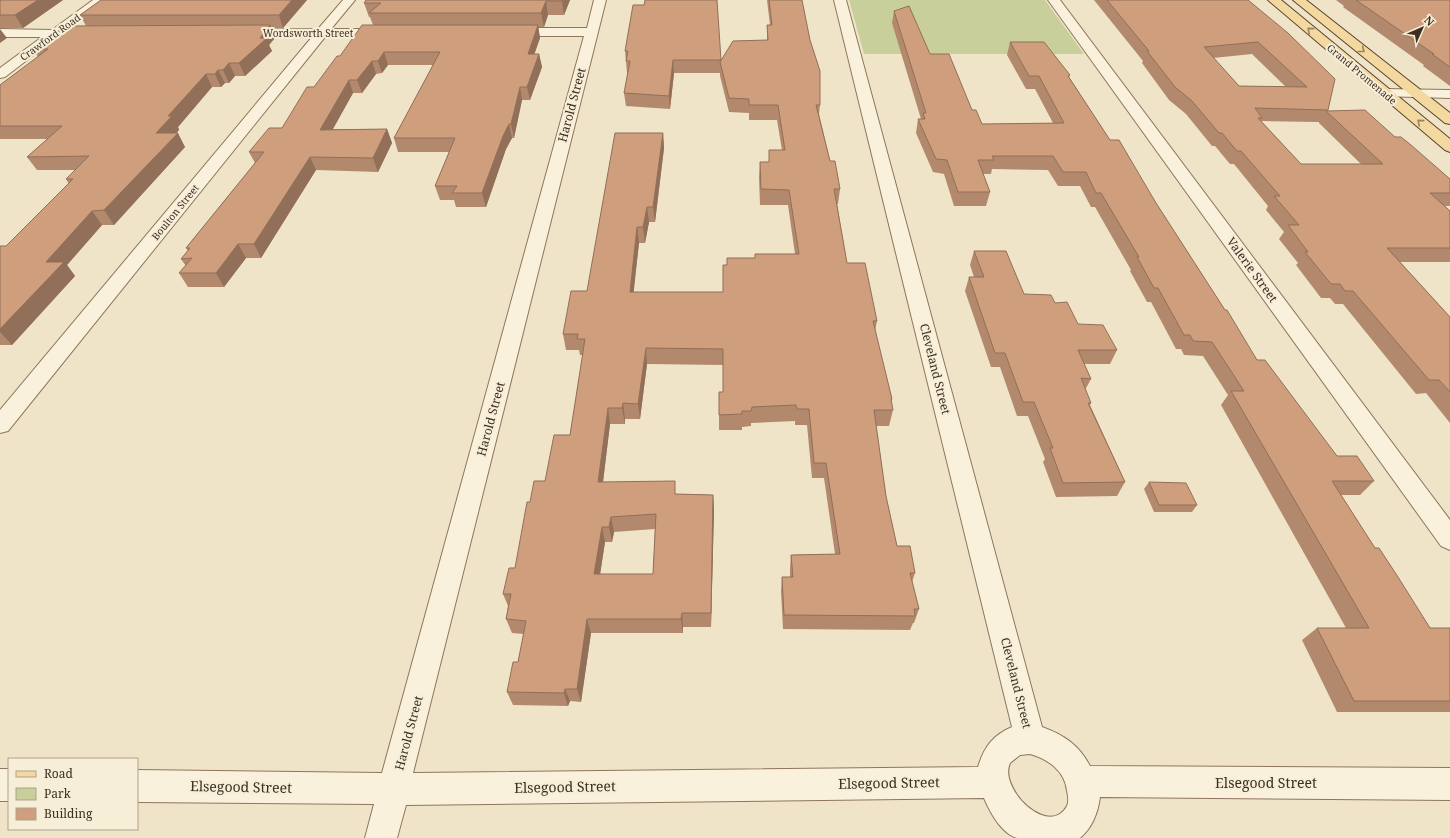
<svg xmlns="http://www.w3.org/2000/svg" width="1450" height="838" viewBox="0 0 1450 838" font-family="'Noto Serif',serif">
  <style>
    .green { fill: #c9cf9b }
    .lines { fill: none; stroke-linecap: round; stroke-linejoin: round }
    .minor-casing { stroke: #8d765c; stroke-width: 2 }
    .primary-casing { stroke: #5b4430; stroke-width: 2 }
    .minor { fill: #faf1dc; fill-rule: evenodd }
    .primary { fill: #f3d9a0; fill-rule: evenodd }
    .wall { fill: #b2896c; fill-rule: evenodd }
    .shaded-wall { fill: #916f58 }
    .building { fill: #cf9f7d; stroke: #916f58; fill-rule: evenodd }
    .oneway { stroke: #988460 }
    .labels { text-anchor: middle; stroke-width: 4; stroke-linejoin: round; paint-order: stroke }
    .far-street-label { font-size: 10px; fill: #3d2e20; stroke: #f7eed8 }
    .street-label { font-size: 12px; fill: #3d2e20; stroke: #f7eed8 }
    .near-street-label { font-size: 14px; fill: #3d2e20; stroke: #f7eed8 }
  </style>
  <rect width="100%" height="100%" fill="#f0e4c8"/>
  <!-- green -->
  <path class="green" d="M849 0H1045L1084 54H864Z"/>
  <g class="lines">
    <defs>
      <path id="minor" d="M93 0H106L67 30 88 31 90 34 88 37H57L5 77 0 78V68L42 37H0V29L52 30Z
        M343 0H355L331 29H386L392 33 390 36 325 37 8 431 0 433V410L312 37H243L239 36 237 33 239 30 318 29Z
        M594 0H606L413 773 978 767C984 747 993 735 1012 727L834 0H846L1042 727C1064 735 1079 745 1090 766L1450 768V800L1100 797C1098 813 1092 828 1080 838 1067 838 1027 838 1017 838 1001 833 990 812 984 798L406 805 397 838H365L374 804 137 802V770L382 773 584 36H509L503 32 509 28H587ZM1030 754C1048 759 1065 771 1067 791 1068 795 1069 802 1067 806 1054 829 1027 810 1017 795 1011 786 1005 774 1010 763L1020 755Z
        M1048 0H1060L1450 520V550L1441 546Z
        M1385 89 1450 90V98L1380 96 1378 93 1380 90Z
        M0 769H9V801H0Z"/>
      <path id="primary" d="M1268 0H1281L1450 139V152L1445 150Z
        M1293 0H1306L1450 113V124L1445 123Z"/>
    </defs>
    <!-- minor casing -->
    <use href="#minor" class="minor-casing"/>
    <!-- primary casing -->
    <use href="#primary" class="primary-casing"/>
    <!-- minor -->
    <use href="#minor" class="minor"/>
    <!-- primary -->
    <use href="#primary" class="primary"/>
  </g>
  <!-- wall -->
  <path class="wall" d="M0 0H63L23 28H0Z
    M101 0H307L283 28H270L275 38 269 45 272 51 245 76H235L229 83H225L221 87H212L178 127 179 130 176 133 185 147 114 225H102L67 265 75 276 12 345H0V246H6L69 184 66 179 75 170H37L27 157 47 139H0V85L38 57 34 49 86 26 80 15Z
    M570 0 564 15H548L544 27H538L540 38 534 54H539L542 67 530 100H522L514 138H512L506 149 486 207H456L454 200H440L435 186 449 152H398L394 138 433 65H388L382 73 376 74 362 93H353L333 129H387L392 143 378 172 316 170 261 258H246L224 287H188L179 273 186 266 181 259 188 251 186 248 255 163 249 152 282 128 314 87 340 56 373 25 370 17H369L364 3Z
    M767 0H802L820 105 819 114 830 161 840 189 838 204H837L847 263 877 321 875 331 892 399 891 403 893 410 889 426H876L886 496 897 546 915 573 912 582 919 609 914 623H913L910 630 783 629 781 591 782 577H790V569L791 555 835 554 824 478H812L807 425H795V421L751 423V426L742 427V430H719V392H723V365L647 364 640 419H625V424H610L603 482 676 494 713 495 714 510 711 627H683V633H591L581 702 570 701 568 706 513 705 507 692 518 662 524 634 512 633 506 619 508 606 503 594 515 568 530 502 545 481 570 435 583 355H580L579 350H566L563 334 587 291 663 133 664 148 655 222H649L645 243H639L633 292H723L727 265 755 258 795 254 788 205H760L759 177 760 162H769V150H782L777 120H749V113L729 112 720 76V73H674L670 109 626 106 624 93 628 73H627L625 51 721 60 767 40V25H770ZM655 529 653 574H600L605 542H612L614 532Z
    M1094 0H1248L1328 110 1327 111 1395 137 1450 179V206H1445L1450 211V262H1400L1450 317V423L1426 393 1416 394 1343 304H1335L1330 298H1321L1296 265 1298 263 1279 239 1284 232 1266 210 1268 206 1234 164H1230L1215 146H1212L1186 114 1169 100 1142 63 1143 61ZM1252 54 1286 87 1239 86 1213 58ZM1261 121 1319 122V123L1361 164H1301Z
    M1336 0H1450V86L1423 66 1424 65 1343 7 1344 6Z
    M894 11 930 54 982 124 1053 123 1035 89H1026L1007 55 1010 42 1070 75 1069 77 1110 140 1156 203 1257 360 1337 456 1374 481 1360 495H1341L1375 548 1430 628H1450V712H1337L1302 640 1317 628H1346L1221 405 1228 395 1203 356 1184 355 1181 349H1176L1151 302H1147L1130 271 1131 270 1095 207H1091L1080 186H1058L1048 170 992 169 991 174H983L990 192 986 206H954L944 174 933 172 916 133 918 119H921L892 23Z
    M974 251 1024 294 1055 303 1078 324 1117 350 1110 364H1084L1091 379 1085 390 1091 403 1090 405 1125 482 1117 496 1056 497 1043 462 1045 459 1028 416H1017L1000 367H991L965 291 969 277H974L970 265Z
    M1149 482 1197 505 1192 512H1154L1144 489Z"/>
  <!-- shaded-wall -->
  <path class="shaded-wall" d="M38 0H63L23 28 15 15Z
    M292 0H307L283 28 279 15Z
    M563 0H570L564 15 562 1Z
    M546 1 548 15 544 27 541 13Z
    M270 25 275 38 269 45 272 51 245 76 239 63 260 38Z
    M538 25 540 38 530 67 528 54Z
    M0 29 7 38 0 43Z
    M384 52 388 65 382 73 378 61Z
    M539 54 542 67 530 100 527 87Z
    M673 60 674 73 670 109 669 96Z
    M372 61 376 74 362 93 357 80Z
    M229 63 235 76 229 83 223 70Z
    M218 70 225 83 221 87 215 74Z
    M206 74 212 87 178 127 179 130 164 147 156 133 168 116Z
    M349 80 353 93 325 143 320 130Z
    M520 87 522 100 514 138 511 124Z
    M509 124 512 138 506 149 486 207 482 193 503 136Z
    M387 129 392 143 378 172 373 158Z
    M178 133 185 147 114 225 104 210Z
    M663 133 664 148 655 222 653 207Z
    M310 157 316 170 261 258 254 244Z
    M647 207 649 222 645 243 643 227Z
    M92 211 102 225 67 265 75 276 12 345 0 332V329L46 262Z
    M637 227 639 243 632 308 630 292Z
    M238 244 246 258 224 287 216 273Z
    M646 348 647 364 640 419 638 404Z
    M623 403 625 419V424L622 408Z
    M608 408 610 424 601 498 598 482Z
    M713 495 714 510 711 627V613Z
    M611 517 614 532 612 542 609 527Z
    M602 527 605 542 598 588 594 574Z
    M682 613 683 627V633L681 619Z
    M587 619 591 633 581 702 577 689Z
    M565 689 570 701 568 706 564 693Z"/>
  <!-- building -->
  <path class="building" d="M0 0H38L15 15H0Z
    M101 0H292L279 15H80Z
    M366 0H563L562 1H546L541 13H369L381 3H364Z
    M645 0H717L721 60H673L669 96 624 93 630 61H626L628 51H625L633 5H644Z
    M769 0H802L810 40 820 71V105H816L830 161H835L840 189H834L847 263H865L877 321H873L892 399H891L893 410H874L886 496 897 546H910L915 573H910L919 609H914L915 616 784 615 782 577H793L791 555 840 554 826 463H814L809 409H797L796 405 752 407 751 411H742V414L719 415V392H723V349L646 348 638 404 623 403 622 408H608L598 482 675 481V494L713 495 711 613H682L681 619H587L577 689H565L564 693 507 692 513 662H518L526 621 506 619 511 594H503L509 568H515L527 502H530L534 481H545L554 435H570L585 339H577L578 334H563L571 291H587L615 133H663L653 207H647L643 227H637L630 292H723V265H727V258H755V254H799L789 190 761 189 760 162H769V150H785L778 105H749V99L729 98 720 62 733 41 768 40 767 25H772ZM656 514 653 574H594L602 527H609L611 517Z
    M1107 0H1248L1288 33 1335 79 1328 110 1255 108 1262 118H1258L1301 164H1383L1326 111 1365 110 1395 137H1401L1411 145 1450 179V193H1430L1450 211V248H1387L1450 317V392L1439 380H1429L1353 291H1345L1340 284H1331L1305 252H1308L1288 225H1299L1274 196H1280L1241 151H1237L1222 133H1219L1192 101 1175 87 1147 51H1149ZM1258 42 1307 87 1239 86 1204 47Z
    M1356 0H1450V67L1432 54H1434Z
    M909 6 930 54H949L972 110H976L982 124 1064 123 1039 76H1029L1010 42H1044L1070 75 1068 76 1110 140H1119L1156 203 1225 310H1227L1257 360H1265L1337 456H1357L1374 481H1332L1375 548H1379L1398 577 1430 628H1450V701H1354L1317 628H1369L1231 391H1244L1212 342 1193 341 1190 335H1184L1158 288H1154L1137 257H1139L1101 193H1096L1086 172H1063L1053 156H992L994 160H978L990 192H958L947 160 936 159 918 119H925L923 113H926L894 11Z
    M270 25 260 38H267L239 63H229L223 70H218L215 74H206L168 116H172L156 133H178L104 210 92 211 46 262H64L0 329V246H6L73 179H66L89 156 27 157 62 126H0V85L48 49H34L65 26Z
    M362 25H538L528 54H539L527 87H520L511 124H509L503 136 482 193H452L457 186H435L455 138H394L440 52H384L378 61H372L357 80H349L320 130 387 129 373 158 310 157 254 244H238L216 273H179L192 258 181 259 190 248H186L264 152H249L269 128H282L307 87H314L337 56H340Z
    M974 251H1006L1024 294 1051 295 1055 303 1067 302 1078 324 1103 325 1117 350H1078L1091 379 1081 378 1091 403H1088L1125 482 1063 483 1050 448H1053L1034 402H1023L1005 353H995L969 277H984Z
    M1149 482 1186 483 1197 505H1159Z"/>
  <!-- one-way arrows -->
  <defs><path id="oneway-chevron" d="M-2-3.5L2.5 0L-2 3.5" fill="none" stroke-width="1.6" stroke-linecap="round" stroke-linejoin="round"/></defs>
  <g class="oneway">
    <use href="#oneway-chevron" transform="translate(1310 30) rotate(-140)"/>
    <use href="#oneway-chevron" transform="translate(1362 50) rotate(38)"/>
    <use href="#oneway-chevron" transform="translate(1420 122) rotate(-140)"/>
  </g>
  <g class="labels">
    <!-- far-street labels -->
    <g class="far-street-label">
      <text x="308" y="37">Wordsworth Street</text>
      <text transform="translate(50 37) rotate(-36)" y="4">Crawford Road</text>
      <text transform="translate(1362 74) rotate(40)" y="4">Grand Promenade</text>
      <text transform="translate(175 212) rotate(-51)" y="4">Boulton Street</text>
    </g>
    <!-- street labels -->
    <g class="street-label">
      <text transform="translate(572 105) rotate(-75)" y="4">Harold Street</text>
      <text transform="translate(1252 270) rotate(54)" y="4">Valerie Street</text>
      <text transform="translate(935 369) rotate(76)" y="4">Cleveland Street</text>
      <text transform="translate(491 419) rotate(-75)" y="4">Harold Street</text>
      <text transform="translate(1016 683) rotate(76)" y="4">Cleveland Street</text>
      <text transform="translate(409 733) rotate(-75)" y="4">Harold Street</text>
    </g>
    <!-- near-street labels -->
    <g class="near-street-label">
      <text transform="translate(889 783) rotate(-1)" y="5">Elsegood Street</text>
      <text x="1266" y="788">Elsegood Street</text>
      <text transform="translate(241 787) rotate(1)" y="5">Elsegood Street</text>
      <text transform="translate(565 787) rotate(-1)" y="5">Elsegood Street</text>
    </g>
  </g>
  <!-- legend -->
  <rect x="8" y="758" width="130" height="72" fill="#f7eed8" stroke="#ada18e"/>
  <rect x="16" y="771" width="20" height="6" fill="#f3d9a0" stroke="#ada18e"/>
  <text x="44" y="778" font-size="12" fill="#3d2e20">Road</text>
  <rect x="16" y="788" width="20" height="12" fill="#c9cf9b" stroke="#ada18e"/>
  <text x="44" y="798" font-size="12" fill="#3d2e20">Park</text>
  <rect x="16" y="808" width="20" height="12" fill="#cf9f7d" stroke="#ada18e"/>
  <text x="44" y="818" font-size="12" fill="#3d2e20">Building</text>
  <!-- north arrow -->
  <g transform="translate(1422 28) rotate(45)" stroke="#f7eed8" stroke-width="3" paint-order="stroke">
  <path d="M0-3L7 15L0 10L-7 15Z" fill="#3d2e20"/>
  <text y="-6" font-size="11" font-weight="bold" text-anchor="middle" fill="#3d2e20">N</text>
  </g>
</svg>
